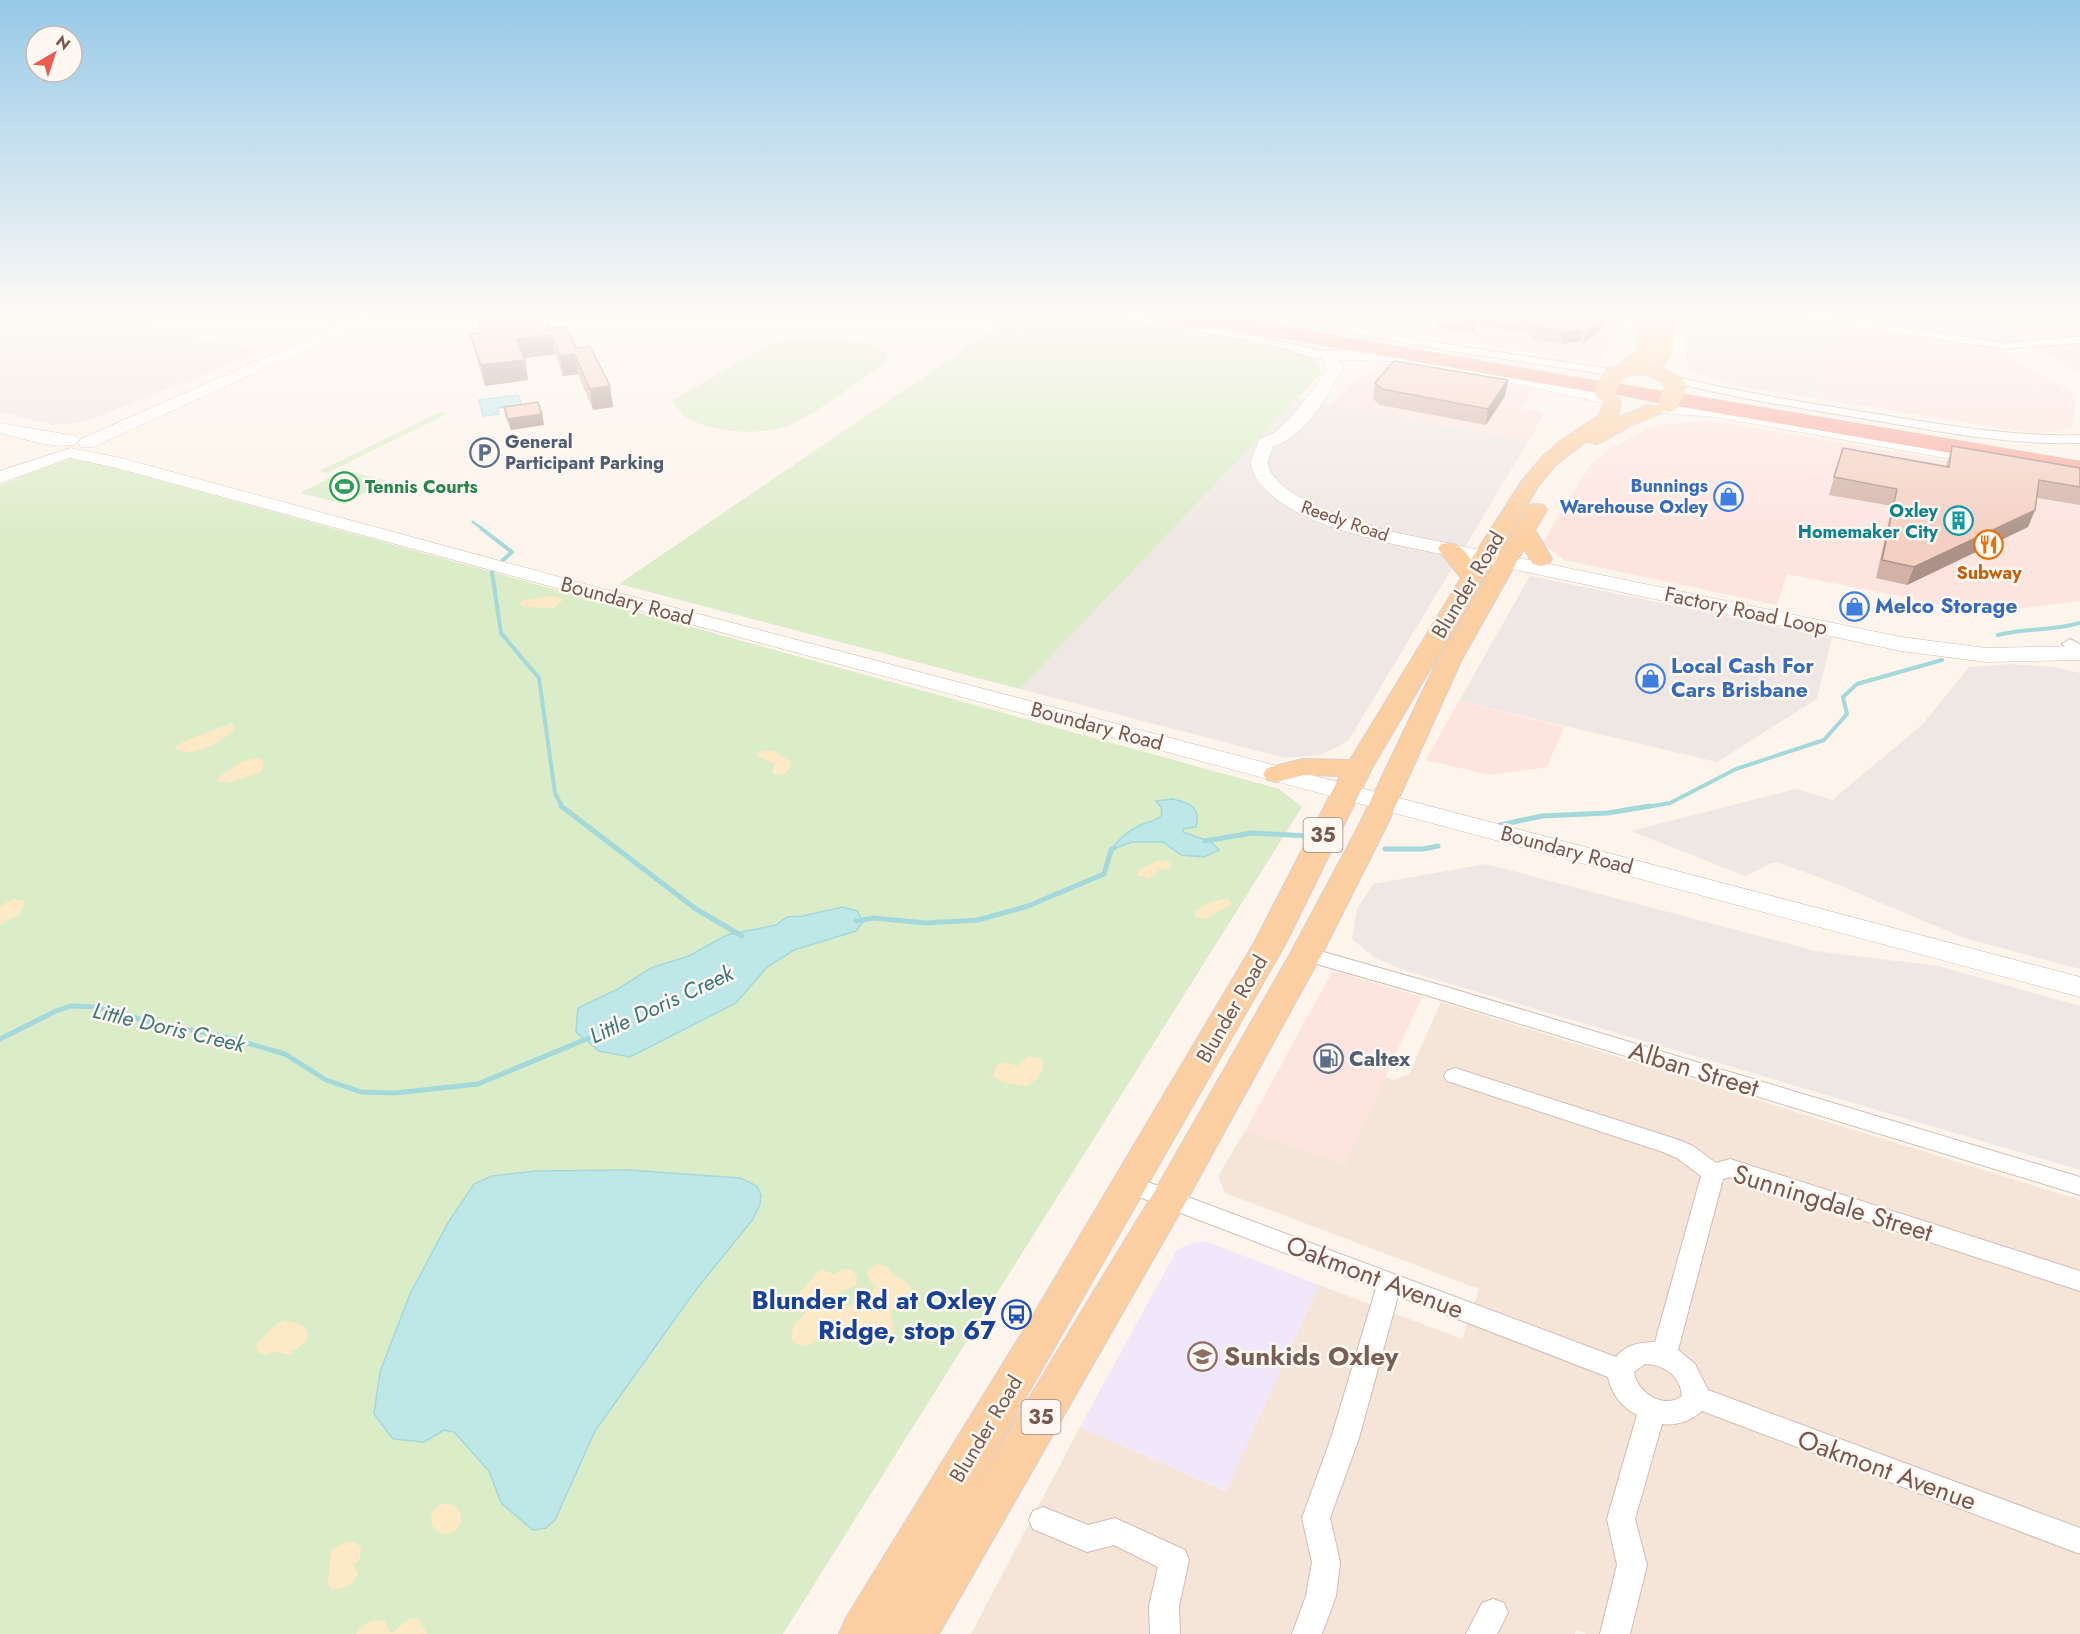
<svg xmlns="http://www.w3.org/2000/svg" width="2080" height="1634" viewBox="0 0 2080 1634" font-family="Jost,sans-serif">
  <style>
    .residential { fill: #f5e5d9 }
    .commercial { fill: #fde4df }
    .industrial { fill: #efe7e3 }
    .education { fill: #f1e7fa }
    .green { fill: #dbecc8 }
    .sand { fill: #fde9c6 }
    .water { fill: #bee8e8; stroke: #a4d9db; stroke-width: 1.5 }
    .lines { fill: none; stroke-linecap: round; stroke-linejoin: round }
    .stream-far2 { stroke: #a4d9db; stroke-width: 3 }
    .stream-far1 { stroke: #a4d9db; stroke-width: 4 }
    .stream { stroke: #a4d9db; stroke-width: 5 }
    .street-casing { stroke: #d3bcb2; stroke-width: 2 }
    .secondary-casing { stroke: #d6bcaf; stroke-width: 1 }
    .primary-casing { stroke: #dad0cd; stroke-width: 2 }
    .highway-casing { stroke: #dad0cd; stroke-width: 1 }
    .street { fill: #fff; fill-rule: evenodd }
    .secondary { fill: #fff; fill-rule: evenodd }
    .primary { fill: #fccfa3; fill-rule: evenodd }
    .highway { fill: #f8aca1; fill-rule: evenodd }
    .primary-bridge-casing { stroke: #dad0cd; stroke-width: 20; stroke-linecap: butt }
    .primary-bridge { stroke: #fccfa3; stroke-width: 20 }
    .wall { fill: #d2b2a7 }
    .shaded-wall { fill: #ab9188 }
    .building { fill: #f4cfc2; stroke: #ab9188; stroke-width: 1.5 }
    .labels { text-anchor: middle; stroke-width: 5; stroke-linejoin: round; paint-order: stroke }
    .far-service-label { font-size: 18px; font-weight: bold; fill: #4e5e75; stroke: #fff8f2; text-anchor: start }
    .far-shop-label { font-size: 18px; font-weight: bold; fill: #366cbe; stroke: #fff8f2; text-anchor: end }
    .far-leisure-label { font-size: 18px; font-weight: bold; fill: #27864d; stroke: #fff8f2; text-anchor: start }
    .far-culture-label { font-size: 18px; font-weight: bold; fill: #0d838f; stroke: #fff8f2; text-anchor: end }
    .far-street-label { font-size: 18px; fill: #7a564c; stroke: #fff8f2 }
    .far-food-label { font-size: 18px; font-weight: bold; fill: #c56008; stroke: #fff8f2 }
    .shield { fill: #fff8f2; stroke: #a2877e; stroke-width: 1.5 }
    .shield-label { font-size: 20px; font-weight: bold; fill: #7a564c }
    .street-label { font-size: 21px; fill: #7a564c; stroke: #fff8f2 }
    .shop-label { font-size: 21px; font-weight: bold; fill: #366cbe; stroke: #fff8f2; text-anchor: start }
    .service-label { font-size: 21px; font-weight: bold; fill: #4e5e75; stroke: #fff8f2; text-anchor: start }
    .water-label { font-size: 22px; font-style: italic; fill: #3b7678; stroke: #fff8f2 }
    .near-street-label { font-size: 26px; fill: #7a564c; stroke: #fff8f2 }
    .near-transit-label { font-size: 26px; font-weight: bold; fill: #164399; stroke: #fff8f2; text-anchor: end }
    .near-education-label { font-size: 26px; font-weight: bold; fill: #785e54; stroke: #fff8f2; text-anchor: start }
  </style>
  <rect width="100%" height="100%" fill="#fdf4eb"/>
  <!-- residential -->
  <path class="residential" d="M1989 315H2080V372L2031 347 2048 345Z
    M1441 1002 2080 1200V1634H1586L1577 1630 1575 1634H971L1080 1427 1225 1491 1319 1285 1462 1339 1479 1289 1225 1193 1218 1176 1245 1131 1345 1164 1385 1077 1394 1080 1409 1074Z"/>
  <!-- commercial -->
  <path class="commercial" d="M1440 315H1551L1623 326 1599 363 1422 334Z
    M1842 326 2003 352 2076 395 2073 427 2038 434 1815 398Z
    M1380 364H1390L1532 389 1520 408 1544 413 1528 442 1331 405 1342 392Z
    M1712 421 2080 483V601L1985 613 1787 574 1777 605 1564 560 1542 543 1589 467 1609 449 1656 425Z
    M1459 701 1564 727 1547 767 1489 775 1426 760Z
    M1338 972 1422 997 1345 1164 1245 1131 1331 974Z"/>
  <!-- industrial -->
  <path class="industrial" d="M0 315H94L262 351 92 419 79 423 52 425 0 412Z
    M1327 315H1440L1422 334 1325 317Z
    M1729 315H1774L1842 326 1815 398 1752 389 1689 371 1680 318 1724 324Z
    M1297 398 1528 442 1348 741 1321 755 1285 758 1020 689Z
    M1530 576 1832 638 1817 699 1717 762 1459 701Z
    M2009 664 2054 667 2080 673V969L1964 938 1827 880 1779 863H1772L1745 876 1631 831 1796 789 1832 800 1922 725 1969 667Z
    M1486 864 1816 951 1938 966 2080 1006V1170L1407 971 1375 958 1352 939 1357 909 1373 884Z"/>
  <!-- education -->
  <path class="education" d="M1825 315H1985L2032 340 2005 342Z
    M1205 1241 1319 1285 1226 1491 1080 1427 1177 1250 1189 1244Z"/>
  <!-- green -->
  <path class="green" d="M1014 315H1099L1268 345C1284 348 1320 352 1320 374L1020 689 619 584Z
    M839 338 874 345 886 353 887 362C857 382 827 406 795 423 769 437 707 434 683 415 679 411 675 405 671 401L780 339Z
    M440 412 447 414 327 473 319 471Z
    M67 458H78L1279 789 1302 807 783 1634H0V485Z
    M344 470 387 481 344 504 300 493Z"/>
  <!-- sand -->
  <path class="sand" d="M553 596 564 599 554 608 524 607 519 604 524 600Z
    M231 723 235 728C232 736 204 750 194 752 188 753 181 751 175 749 178 740 220 729 231 723Z
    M764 750 776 752 791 762 789 770 784 774 774 775 772 772 775 765 757 756 758 753Z
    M256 758 264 761 261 772 228 783 218 781 219 777C230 770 243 758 256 758Z
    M1159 860 1170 862 1171 868 1159 870 1148 879 1137 875 1139 870Z
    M13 899 25 901 20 915 7 920 0 925V906Z
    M1222 899H1229L1232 904 1205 919 1195 917V912L1207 903Z
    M1029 1056 1042 1059C1046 1071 1037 1080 1027 1086L1003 1083 994 1077V1070L999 1064 1006 1062 1017 1066Z
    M875 1265C888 1263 887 1270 896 1276 902 1280 907 1281 911 1288L903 1303 890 1312 894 1332C882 1354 843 1334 821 1337 815 1338 812 1345 805 1346L799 1345 791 1338 794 1324 809 1310 813 1308 827 1311 852 1305 857 1295 871 1292 877 1286 870 1281 867 1272Z
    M821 1269 833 1274 843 1269 852 1270 857 1276 856 1286 840 1292C832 1306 813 1309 801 1298L800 1292Z
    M284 1320 304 1326 308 1333 306 1341 289 1355 274 1351 267 1355 258 1352 256 1345 258 1342 277 1324Z
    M431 1519a15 15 0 1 1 30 0a15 15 0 1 1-30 0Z
    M346 1542H354L361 1547 360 1559 354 1565 358 1574C352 1585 343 1590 331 1589L328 1584 331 1550Z
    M410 1618 420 1620 427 1634H356C363 1623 373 1617 386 1622L389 1633H392Z"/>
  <!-- water -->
  <path class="water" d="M518 395 522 405 498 408 499 414 483 416 479 400Z
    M1172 799C1190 803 1201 807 1196 827L1183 829V832L1211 842 1219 850 1204 857 1181 855 1163 842H1132L1111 850C1118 840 1129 830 1141 825 1149 821 1155 822 1162 815L1161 807 1156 801Z
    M842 907 857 911 863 922 856 931 794 950 767 967 736 1003 630 1057 599 1051 576 1032 578 1008 618 989 651 968 689 956 727 935 776 925 787 917 803 916Z
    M628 1170 740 1178 757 1186 761 1195 760 1204 753 1219 695 1291 595 1431 555 1520 546 1528 533 1530 501 1503 489 1471 454 1432 444 1430 424 1442 393 1439 374 1414 380 1372 410 1294 448 1223 474 1184 492 1176 536 1171Z"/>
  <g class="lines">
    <!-- stream-far2 -->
    <path class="stream-far2" d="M473 522 484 530"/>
    <!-- stream-far1 -->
    <path class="stream-far1" d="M482 529 512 552 503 560
      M492 572 501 633 539 678 555 793 563 808
      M1998 635C2026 628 2053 631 2080 623
      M1641 808 1670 803 1736 769 1824 740 1847 714 1843 697 1857 684 1942 660"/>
    <!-- stream -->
    <path class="stream" d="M561 806 696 909 742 936
      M1500 825 1542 816 1608 813 1650 806
      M1205 841 1252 833 1310 836
      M1385 849H1423L1438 846
      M856 921 873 918 926 923 978 920 1028 906 1104 874 1111 850 1114 848
      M0 1039 56 1011 71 1006 95 1007 151 1022 230 1038 285 1054 326 1080 361 1092 395 1093 478 1084 589 1038"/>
    <defs>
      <path id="street" d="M1114 315C1144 315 1172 321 1201 326 1245 334 1289 343 1332 353L1334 355C1321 366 1295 350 1280 347 1227 335 1173 328 1119 318Z
        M1267 315H1291L1426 341 1617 370 1623 373 1617 376 1426 347Z
        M1792 315H1821L2003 343 2080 337V343L2003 349 1797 318Z
        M1671 376C1739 392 1808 403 1877 414 1944 425 2012 437 2080 435V443C2010 445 1941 432 1872 420 1803 409 1735 398 1667 381V377Z
        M2070 639 2080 644V656L2075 654 2062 644Z
        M1306 947 1443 986 2080 1177V1195L1429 996 1299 959 1296 954 1299 949Z
        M1455 1068 1679 1140 1693 1146 1716 1163 1730 1159 2080 1271V1291L1730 1177 1723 1179 1678 1350 1695 1364 1708 1390 2080 1528V1554L1702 1411C1691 1421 1676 1426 1662 1424L1635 1519 1647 1565 1630 1634H1600L1617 1565 1607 1519 1637 1415C1622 1408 1611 1393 1608 1377L1398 1296 1359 1438 1330 1518 1340 1562 1336 1596 1322 1634H1292L1306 1596 1312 1562 1302 1518 1331 1438 1376 1288 1121 1190 1117 1184 1121 1178 1129 1175 1137 1178 1616 1357C1625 1345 1640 1342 1655 1342L1701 1176 1677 1158 1663 1152 1447 1081 1444 1076 1447 1071ZM1645 1364C1663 1364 1681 1376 1682 1396 1664 1410 1637 1393 1634 1372Z
        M1043 1507 1088 1525 1115 1518 1185 1550 1189 1560 1179 1606 1180 1634H1150L1149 1606 1158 1567 1114 1545 1087 1552 1033 1529 1029 1520 1033 1511Z
        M1493 1599 1504 1603 1508 1613 1497 1634H1466L1482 1603Z"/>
      <path id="secondary" d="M362 315H382L93 447H81L78 443 81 439Z
        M1328 350 1388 351 1522 375 1613 395 1615 399 1607 404 1522 385 1388 361 1339 360 1343 368C1330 392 1311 425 1287 440 1283 443 1278 444 1273 446 1272 451 1268 458 1268 463 1272 499 1368 526 1398 533L1901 637 1986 648 2080 646V660L1986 662 1901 651 1398 545C1352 534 1292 521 1260 484 1255 478 1253 470 1250 463L1259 440 1275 432 1290 418 1312 391 1327 368 1320 355Z
        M1656 403 1716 407 1984 455 1990 456 1993 460 1990 464 1984 465 1716 417 1650 412 1648 408 1650 404Z
        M0 423 76 436 79 440 76 444C53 450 23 438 0 433Z
        M71 448 121 458 596 587 2080 977V997L582 595 113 467 70 458 0 483V471Z"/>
      <path id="primary" d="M1639 315H1655V342L1660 315H1676C1676 328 1672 362 1661 368L1678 377 1685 387 1683 391H1669C1660 377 1642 370 1625 377 1618 380 1615 382 1607 380L1604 376 1637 351ZM1650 358 1651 365 1643 364Z
        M1612 396 1619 398 1621 402 1618 417 1648 405H1662L1664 409 1662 413 1632 425 1602 442 1595 444 1587 441 1556 465 1539 485 1372 768 1286 943 970 1495 1156 1189 1290 954 1359 825 1437 661 1525 510 1528 505 1536 504 1544 505 1547 510 1535 530 1552 559 1549 564 1541 566 1533 564 1524 549 1461 661 1387 825 1322 954 1182 1209 939 1634H839L846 1618 1036 1310 1254 943 1340 776 1304 775 1277 782 1267 780 1263 774 1267 768 1303 759 1350 760 1461 578 1438 549 1441 544C1456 541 1463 548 1471 560L1521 482 1542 457 1560 441 1599 415 1605 398Z"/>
      <path id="highway" d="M1144 315H1216L1598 381 1607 384 1614 383 1667 392 1670 397 1667 402 1659 403 1605 392 1598 393 1210 326 1202 330 1146 319Z
        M1679 393 2080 461V475L1671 405 1668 400 1671 395Z"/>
    </defs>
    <!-- street casing -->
    <use href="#street" class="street-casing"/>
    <!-- secondary casing -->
    <use href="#secondary" class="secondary-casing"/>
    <!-- primary casing -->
    <use href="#primary" class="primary-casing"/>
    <!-- highway casing -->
    <use href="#highway" class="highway-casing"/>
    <!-- street -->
    <use href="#street" class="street"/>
    <!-- secondary -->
    <use href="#secondary" class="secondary"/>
    <!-- primary -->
    <use href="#primary" class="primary"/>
    <!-- highway -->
    <use href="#highway" class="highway"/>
    <defs>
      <path id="primary-bridge" d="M1605 391 1613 376
        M1669 402 1676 387"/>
    </defs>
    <!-- primary-bridge casing -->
    <use href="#primary-bridge" class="primary-bridge-casing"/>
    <!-- primary-bridge -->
    <use href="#primary-bridge" class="primary-bridge"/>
  </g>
  <!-- wall -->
  <path class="wall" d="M1437 315H1595L1606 317 1603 328 1583 344 1580 341 1562 344 1532 339V334L1477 325 1471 333 1435 327Z
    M477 319 550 328 576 348 610 386 613 407 593 410 578 374 563 376 555 354 524 358 528 380 485 386 475 353 470 334 480 332Z
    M1375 383 1505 396 1486 425 1380 405 1373 399Z
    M504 407 542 414 544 425 511 430 506 418Z
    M1952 446 2080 468V505L2037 498 2035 510 2028 527 1907 585 1876 578 1892 506 1829 495 1834 477 1946 466Z"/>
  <!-- shaded-wall -->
  <path class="shaded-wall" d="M1478 315H1479L1477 325 1471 333 1473 322Z
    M1606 317 1603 328 1583 344 1586 332Z
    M1582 330 1580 341 1562 344 1564 332Z
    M551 335 555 354 520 359 517 339Z
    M574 354 578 374 563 376 560 356Z
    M525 360 528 380 485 386 481 365Z
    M1508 380 1505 396 1486 425 1488 409Z
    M610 386 613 407 593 410 590 389Z
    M542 414 544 425 511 430 508 419Z
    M2035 510 2028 527 1907 585 1914 567Z"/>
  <!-- building -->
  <path class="building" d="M502 315H546L550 328 566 327 576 348 590 346 610 386 590 389 574 354 560 356 551 335 517 339 525 360 481 365 470 334 481 332 477 319Z
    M1437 315H1478L1473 322 1436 316Z
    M1486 315H1595L1606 317 1586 332 1582 330 1564 332 1534 327 1536 323Z
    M1394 361 1508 380 1488 409 1382 389 1375 383Z
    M538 402 542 414 508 419 504 407Z
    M1952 446 2080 468V487L2039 480 2035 510 1914 567 1882 560 1897 489 1834 477 1843 448 1949 467Z"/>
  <!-- sky -->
  <linearGradient id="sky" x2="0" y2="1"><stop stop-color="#97c9e8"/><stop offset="0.58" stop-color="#fefaf6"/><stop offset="1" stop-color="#fefaf6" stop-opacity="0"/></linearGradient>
  <rect width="2080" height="544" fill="url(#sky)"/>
  <!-- icons -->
  <defs>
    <symbol id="parking-ring" viewBox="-11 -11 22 22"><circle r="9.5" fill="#fff8f2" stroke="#5c6f8a" stroke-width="1.5"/><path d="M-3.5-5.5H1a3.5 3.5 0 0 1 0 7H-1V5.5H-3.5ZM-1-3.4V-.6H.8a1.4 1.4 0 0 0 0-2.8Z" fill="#5c6f8a"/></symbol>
    <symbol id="stadium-ring" viewBox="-11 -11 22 22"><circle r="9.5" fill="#fff8f2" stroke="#2e9e5b" stroke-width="1.5"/><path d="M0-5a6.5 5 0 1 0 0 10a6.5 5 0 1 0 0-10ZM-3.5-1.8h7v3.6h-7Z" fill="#2e9e5b"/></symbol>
    <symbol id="shop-ring" viewBox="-11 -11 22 22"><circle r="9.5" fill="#fff8f2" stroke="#3f7fe0" stroke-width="1.5"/><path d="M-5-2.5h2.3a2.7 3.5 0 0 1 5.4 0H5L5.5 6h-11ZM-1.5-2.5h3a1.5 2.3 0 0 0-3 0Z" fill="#3f7fe0"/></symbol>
    <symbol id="building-ring" viewBox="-11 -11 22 22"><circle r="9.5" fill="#fff8f2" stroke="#0f9aa8" stroke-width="1.5"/><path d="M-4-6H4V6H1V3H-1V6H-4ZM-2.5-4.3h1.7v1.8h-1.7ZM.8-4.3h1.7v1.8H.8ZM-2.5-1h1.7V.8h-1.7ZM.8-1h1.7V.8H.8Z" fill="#0f9aa8"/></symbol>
    <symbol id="restaurant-ring" viewBox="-11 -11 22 22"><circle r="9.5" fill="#fff8f2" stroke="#e8710a" stroke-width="1.5"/><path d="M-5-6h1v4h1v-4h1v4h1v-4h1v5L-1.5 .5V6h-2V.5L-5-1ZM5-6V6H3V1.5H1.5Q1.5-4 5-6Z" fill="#e8710a"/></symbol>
    <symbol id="fuel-ring" viewBox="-11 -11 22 22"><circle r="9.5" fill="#fff8f2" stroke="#5c6f8a" stroke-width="1.5"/><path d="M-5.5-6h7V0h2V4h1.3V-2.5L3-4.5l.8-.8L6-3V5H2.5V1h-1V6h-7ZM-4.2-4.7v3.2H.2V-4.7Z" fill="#5c6f8a"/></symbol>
    <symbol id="bus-ring" viewBox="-11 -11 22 22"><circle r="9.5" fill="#fff8f2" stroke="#1a4fb4" stroke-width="1.5"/><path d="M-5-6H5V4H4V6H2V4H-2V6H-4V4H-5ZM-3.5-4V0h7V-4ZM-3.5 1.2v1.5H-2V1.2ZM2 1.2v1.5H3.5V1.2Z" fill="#1a4fb4"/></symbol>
    <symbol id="school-ring" viewBox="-11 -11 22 22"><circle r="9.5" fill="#fff8f2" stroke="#8d6e63" stroke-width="1.5"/><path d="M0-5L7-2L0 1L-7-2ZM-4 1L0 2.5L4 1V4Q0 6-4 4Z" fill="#8d6e63"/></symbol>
  </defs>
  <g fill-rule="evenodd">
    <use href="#parking-ring" x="468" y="436" width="33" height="33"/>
    <use href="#stadium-ring" x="328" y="470" width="33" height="33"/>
    <use href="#shop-ring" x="1712" y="480" width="33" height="33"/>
    <use href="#building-ring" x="1942" y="504" width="33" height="33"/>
    <use href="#restaurant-ring" x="1972" y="528" width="33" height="33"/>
    <use href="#shop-ring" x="1838" y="590" width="33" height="33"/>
    <use href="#shop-ring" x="1634" y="662" width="33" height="33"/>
    <use href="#fuel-ring" x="1312" y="1042" width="33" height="33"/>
    <use href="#bus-ring" x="1000" y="1298" width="33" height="33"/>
    <use href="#school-ring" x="1186" y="1340" width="33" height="33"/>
  </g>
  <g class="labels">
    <!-- far-service labels -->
    <g class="far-service-label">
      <text x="505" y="448">General<tspan x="505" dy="21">Participant Parking</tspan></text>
    </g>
    <!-- far-shop labels -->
    <g class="far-shop-label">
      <text x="1708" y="492">Bunnings<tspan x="1708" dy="21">Warehouse Oxley</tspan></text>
    </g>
    <!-- far-leisure labels -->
    <g class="far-leisure-label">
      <text x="365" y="493">Tennis Courts</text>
    </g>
    <!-- far-culture labels -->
    <g class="far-culture-label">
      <text x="1938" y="517">Oxley<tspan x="1938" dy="21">Homemaker City</tspan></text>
    </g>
    <!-- far-street labels -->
    <g class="far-street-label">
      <text transform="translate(1345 521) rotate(19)" y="6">Reedy Road</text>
    </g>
    <!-- far-food labels -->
    <g class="far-food-label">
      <text x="1989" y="579">Subway</text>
    </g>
    <!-- shield labels -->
    <g class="shield">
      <rect x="1303.5" y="818" width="39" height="34" rx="4.5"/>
      <rect x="1021.5" y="1400" width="39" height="34" rx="4.5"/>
    </g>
    <g class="shield-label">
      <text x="1323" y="842">35</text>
      <text x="1041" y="1424">35</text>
    </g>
    <!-- street labels -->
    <g class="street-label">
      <text transform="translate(1468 585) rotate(-59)" y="7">Blunder Road</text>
      <text transform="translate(627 601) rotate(15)" y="7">Boundary Road</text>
      <text transform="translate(1746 611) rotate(12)" y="7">Factory Road Loop</text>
      <text transform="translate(1097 726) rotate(15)" y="7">Boundary Road</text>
      <text transform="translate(1567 850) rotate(15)" y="7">Boundary Road</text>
      <text transform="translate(1232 1009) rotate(-60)" y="7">Blunder Road</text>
      <text transform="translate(986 1429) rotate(-59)" y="7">Blunder Road</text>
    </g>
    <!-- shop labels -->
    <g class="shop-label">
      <text x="1875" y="613">Melco Storage</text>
      <text x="1671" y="673">Local Cash For<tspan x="1671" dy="24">Cars Brisbane</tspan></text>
    </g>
    <!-- service labels -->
    <g class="service-label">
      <text x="1349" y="1066">Caltex</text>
    </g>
    <!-- water labels -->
    <g class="water-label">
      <text transform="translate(661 1004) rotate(-25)" y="8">Little Doris Creek</text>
      <text transform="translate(169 1027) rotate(13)" y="8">Little Doris Creek</text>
    </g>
    <!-- near-street labels -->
    <g class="near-street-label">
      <text transform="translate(1694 1069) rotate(17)" y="9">Alban Street</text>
      <text transform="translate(1833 1203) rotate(17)" y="9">Sunningdale Street</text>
      <text transform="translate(1375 1277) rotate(21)" y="9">Oakmont Avenue</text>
      <text transform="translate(1887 1470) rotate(20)" y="9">Oakmont Avenue</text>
    </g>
    <!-- near-transit labels -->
    <g class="near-transit-label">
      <text x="996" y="1309">Blunder Rd at Oxley<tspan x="996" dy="30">Ridge, stop 67</tspan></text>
    </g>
    <!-- near-education labels -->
    <g class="near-education-label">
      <text x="1224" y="1365">Sunkids Oxley</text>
    </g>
  </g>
  <!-- north arrow -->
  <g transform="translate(54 54) rotate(39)"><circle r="28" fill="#fff8f2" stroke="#cab7b0" stroke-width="1.5"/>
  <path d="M0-4.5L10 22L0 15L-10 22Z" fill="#e95c4e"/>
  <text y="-9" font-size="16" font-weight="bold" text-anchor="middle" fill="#7a564c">N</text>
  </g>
</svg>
